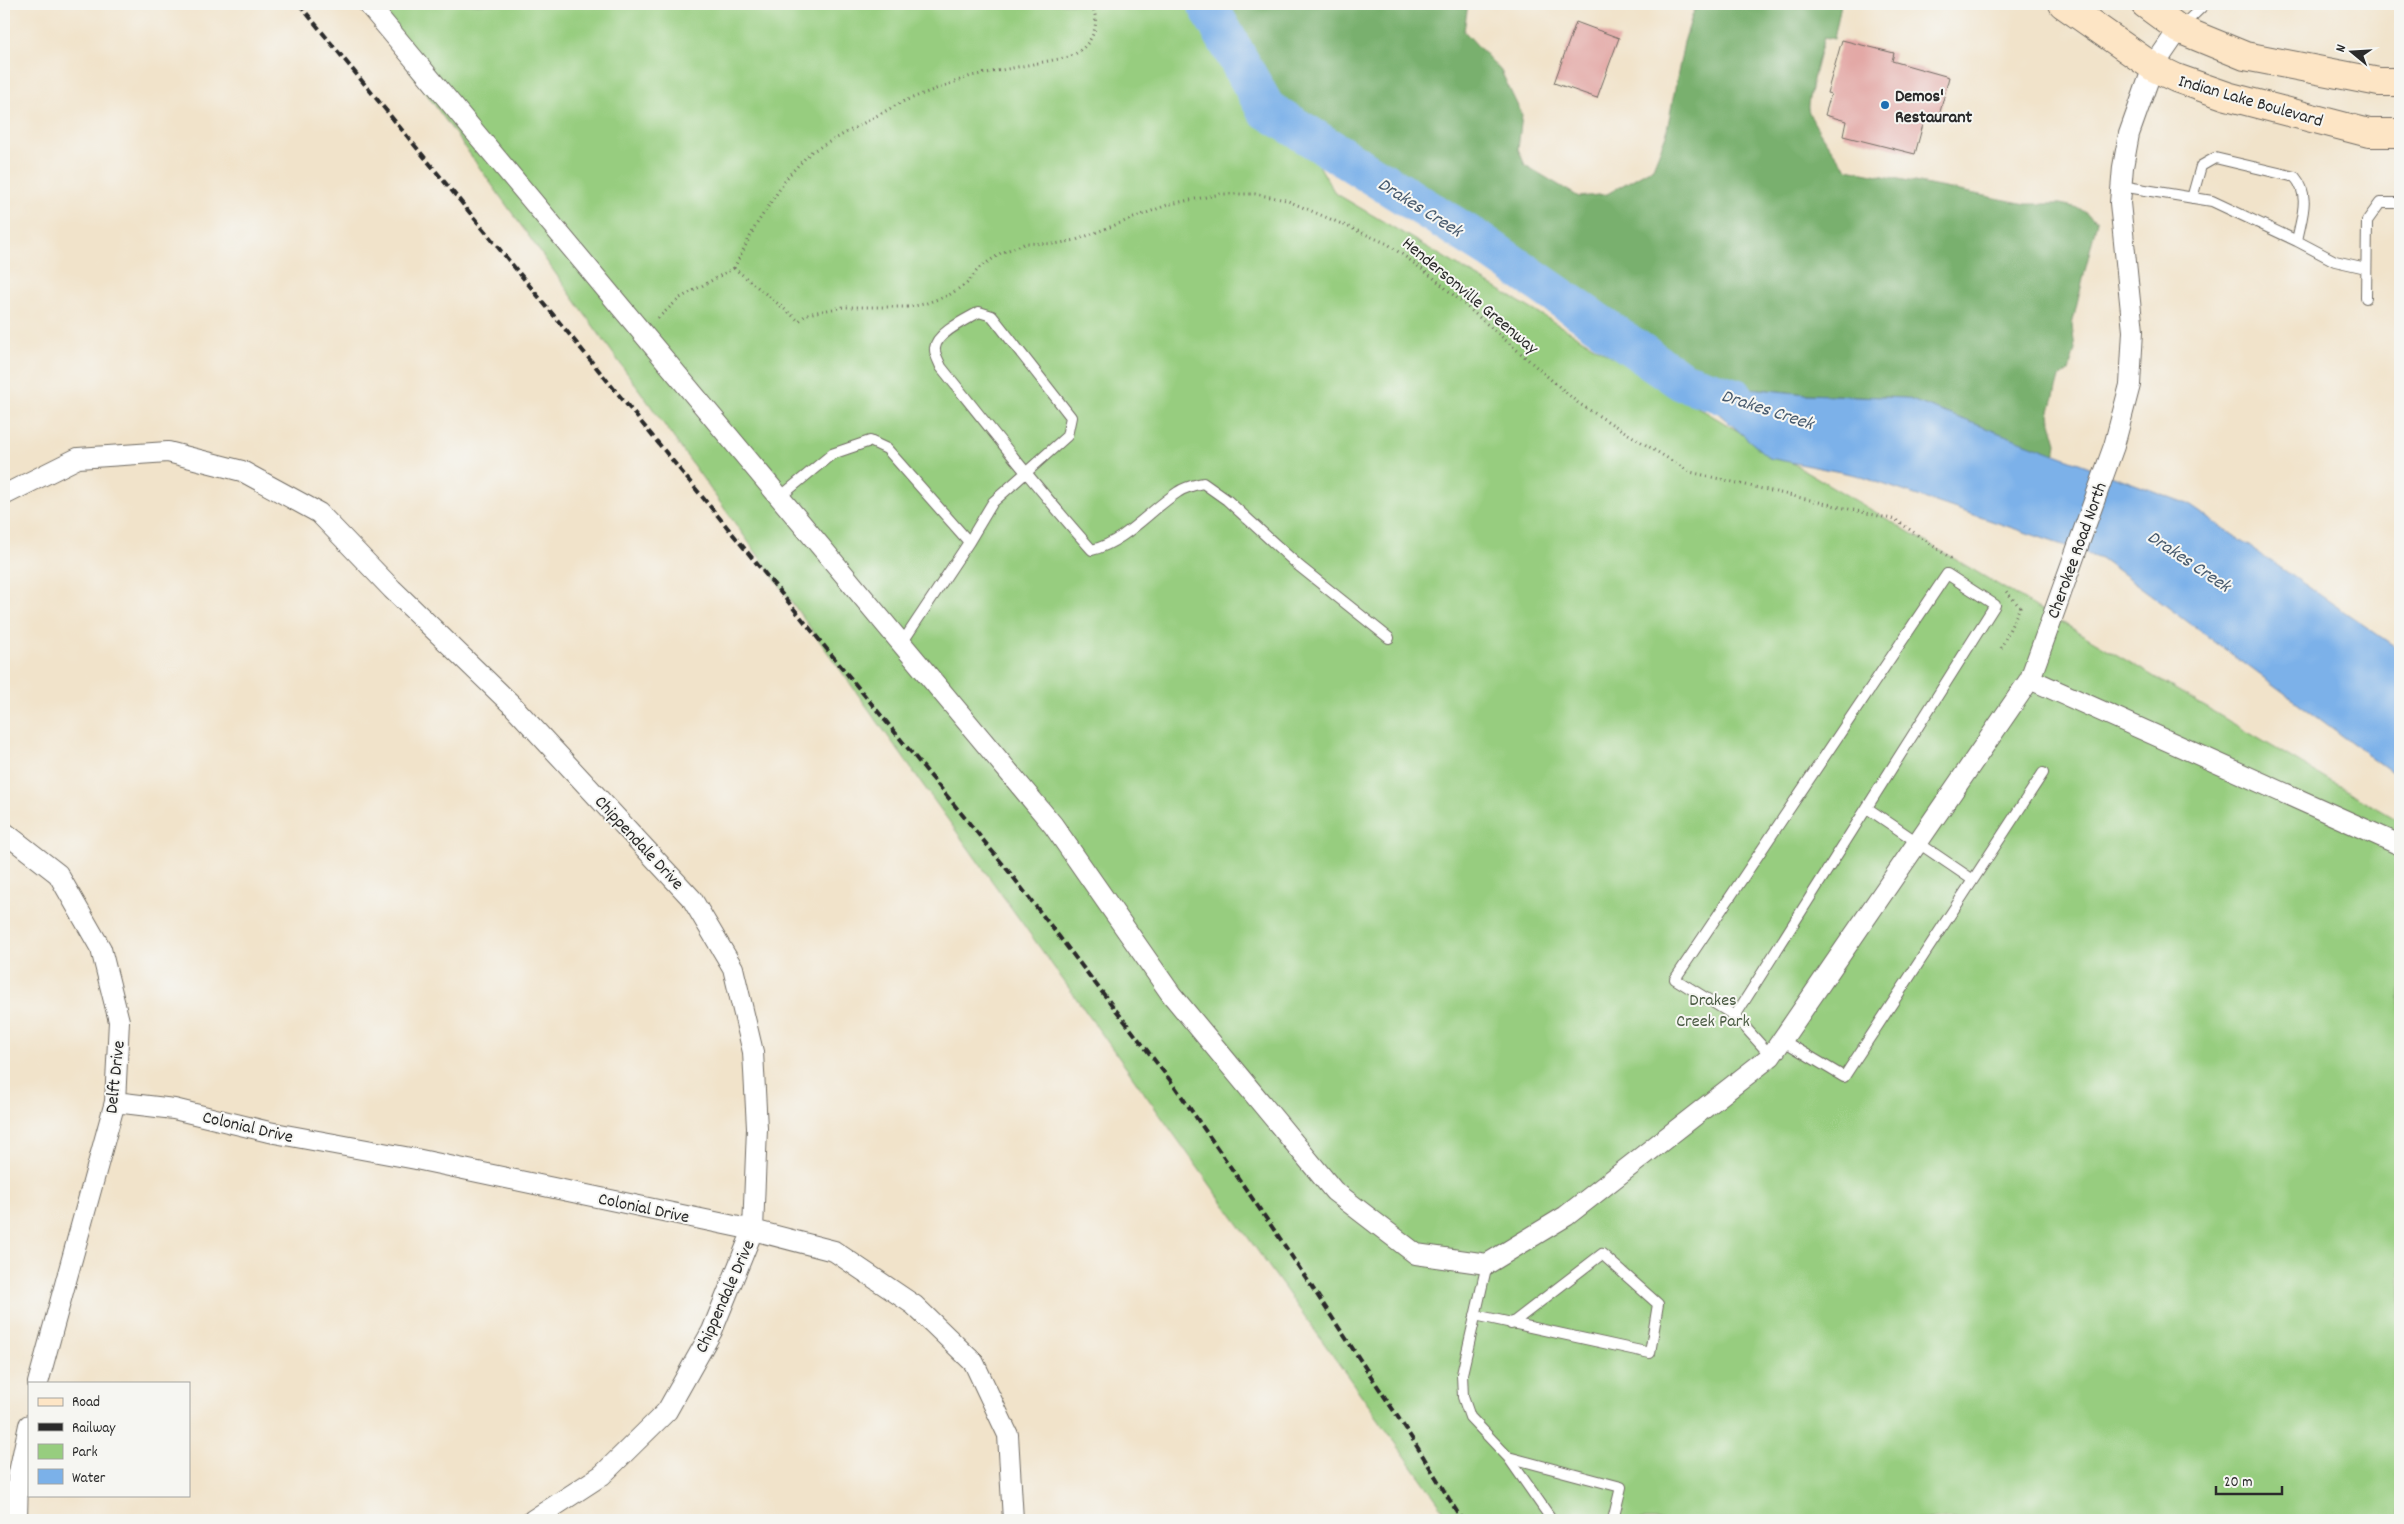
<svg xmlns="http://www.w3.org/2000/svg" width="2404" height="1524" viewBox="0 0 2404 1524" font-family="Dekko,sans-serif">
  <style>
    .green { fill: #97cd7f; stroke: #617c55 }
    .forest { fill: #79b06e; stroke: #526e4c }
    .water { fill: #7bb1e9; stroke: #536e8a }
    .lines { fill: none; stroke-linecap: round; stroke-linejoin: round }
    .river { stroke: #7bb1e9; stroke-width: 40 }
    .building { fill: #e3a8a6 }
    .service-casing { stroke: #706b63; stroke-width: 12 }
    .minor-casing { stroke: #706b63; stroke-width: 22 }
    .secondary-casing { stroke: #706b63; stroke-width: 30 }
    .path { stroke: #706b63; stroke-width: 3; stroke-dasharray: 1 4; stroke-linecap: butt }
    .service { stroke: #fff; stroke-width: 10 }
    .minor { stroke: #fff; stroke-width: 20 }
    .secondary { stroke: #fde5c5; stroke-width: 28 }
    .rail { stroke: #2b2b2b; stroke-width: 4; stroke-dasharray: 8 4; stroke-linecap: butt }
    .poi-dot { fill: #1f6fb2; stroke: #f6f6f2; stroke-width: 2 }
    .labels { text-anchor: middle; stroke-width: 4; stroke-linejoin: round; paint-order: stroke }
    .poi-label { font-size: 18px; font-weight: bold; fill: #2b2b2b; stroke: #f6f6f2; text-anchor: start }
    .street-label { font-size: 18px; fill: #2b2b2b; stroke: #f6f6f2 }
    .park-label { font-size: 18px; fill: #4b5c44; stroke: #f6f6f2 }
    .water-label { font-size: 19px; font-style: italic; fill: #475a6e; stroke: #f6f6f2 }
  </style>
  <rect width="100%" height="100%" fill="#f6f6f2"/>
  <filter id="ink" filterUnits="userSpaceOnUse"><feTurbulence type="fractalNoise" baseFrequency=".02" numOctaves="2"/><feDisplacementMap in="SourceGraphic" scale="10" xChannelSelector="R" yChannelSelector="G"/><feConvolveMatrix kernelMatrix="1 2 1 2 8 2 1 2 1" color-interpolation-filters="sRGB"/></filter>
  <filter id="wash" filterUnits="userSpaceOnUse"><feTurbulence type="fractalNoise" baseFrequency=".0096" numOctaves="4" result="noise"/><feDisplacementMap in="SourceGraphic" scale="20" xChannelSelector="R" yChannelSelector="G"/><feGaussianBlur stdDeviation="1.12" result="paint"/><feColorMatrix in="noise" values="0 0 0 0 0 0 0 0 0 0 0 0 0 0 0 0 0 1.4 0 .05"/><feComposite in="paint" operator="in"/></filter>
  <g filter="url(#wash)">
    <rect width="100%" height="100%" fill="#f1e3ca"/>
    <!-- green -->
    <path class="green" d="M362 4H1226L1335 193 2400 822V1520H1451Z"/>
    <!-- forest -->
    <path class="forest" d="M1207 4H1468L1464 31 1501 71 1522 115 1518 149 1525 165 1579 197 1607 194 1653 168 1666 135 1684 42 1696 4H1841L1834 39 1824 37C1821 49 1807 99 1808 108 1809 120 1839 161 1848 169L2026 204H2060L2079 208 2097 221 2072 325 2075 349 2069 371 2059 377 2049 415 2057 443 2055 455 1906 398 1806 394 1682 381 1486 246 1266 109Z"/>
    <!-- water -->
    <path class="water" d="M1682 381 1806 394 1906 398 2188 504 2400 650V778L2101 558 1856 475 1769 458Z"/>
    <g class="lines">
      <!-- river -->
      <path class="river" d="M1207 4 1266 109 1486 246 1682 381 1735 398"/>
    </g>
    <g id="blocks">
      <!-- building -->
      <path class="building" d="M1576 22 1619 38 1597 98 1554 83Z
        M1842 40 1894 53 1892 61 1949 77 1938 120 1925 117 1915 154 1843 136 1846 121 1825 115 1831 94 1827 93Z"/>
    </g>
  </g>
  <g filter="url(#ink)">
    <use href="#blocks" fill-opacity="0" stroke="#706b63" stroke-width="1"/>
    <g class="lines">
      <defs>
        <path id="service" d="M2181 27 2205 4
          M2121 186 2212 201 2297 241 2335 261 2366 268
          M2192 198 2201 166 2215 158 2295 177C2311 196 2301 218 2297 241
          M2366 298 2367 221 2380 203H2400
          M780 497 832 454 870 441 887 449 969 542
          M902 643 969 542 993 502 1067 436 1071 417 992 316 979 312C967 319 936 333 935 348 934 354 939 361 941 367 990 428 1039 491 1092 550 1125 542 1150 510 1178 492 1185 487 1195 485 1203 483L1227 500 1299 566 1389 638
          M1867 808 1973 880
          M1735 1016 1995 605 1947 574 1675 979 1735 1016 1771 1056
          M1782 1040 1844 1077 2043 773
          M1487 1264 1462 1374 1463 1397 1470 1417 1508 1457 1552 1520
          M1475 1315 1650 1353 1658 1304 1602 1254 1511 1324
          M1508 1457 1621 1487 1613 1520"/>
        <path id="minor" d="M368 4 1053 825 1171 994 1334 1191 1416 1254 1487 1264 1566 1216 1771 1056 2030 679 2114 446 2130 385 2133 331 2120 203 2123 167 2129 134 2153 67 2179 29
          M4 495 78 458 168 452 242 471 319 513 392 589 513 706 692 899 733 968 753 1052 757 1128 753 1230 712 1331 667 1411 602 1475 533 1520
          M2030 679 2400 845
          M4 832 58 874 101 949 119 1021 115 1102 38 1383
          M115 1102 174 1109 269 1132 416 1159 753 1230 834 1251 914 1305 974 1363 1008 1435 1013 1520
          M17 1520 18 1477 29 1425"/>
        <path id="secondary" d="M2063 4 2153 67 2176 78 2227 96 2369 133H2400
          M2145 4 2179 29 2245 56 2379 82H2400"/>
      </defs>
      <!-- service casing -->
      <use href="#service" class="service-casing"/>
      <!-- minor casing -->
      <use href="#minor" class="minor-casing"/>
      <!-- secondary casing -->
      <use href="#secondary" class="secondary-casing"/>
      <!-- path -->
      <path class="path" d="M734 268 799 321 807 314 843 307H910L924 304 949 295 967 283 979 268 1001 253 1026 243 1055 244 1076 240 1170 204 1221 194H1255L1286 200 1388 244 1435 279 1578 403 1690 472 1896 520 1952 559
        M734 268 756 225 789 175 811 152 902 102 933 90 971 76 1069 57C1090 48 1103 26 1091 4
        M658 318 680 298 734 268
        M2001 648 2020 607 2005 590"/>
      <!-- service -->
      <use href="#service" class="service"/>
      <!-- minor -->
      <use href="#minor" class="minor"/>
      <!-- secondary -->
      <use href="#secondary" class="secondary"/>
      <!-- rail -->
      <path class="rail" d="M299 4 1010 873 1173 1084 1279 1237 1413 1440 1462 1520"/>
    </g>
  </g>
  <!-- markers -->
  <circle class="poi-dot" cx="1885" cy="105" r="5"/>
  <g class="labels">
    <!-- poi labels -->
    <g class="poi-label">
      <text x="1895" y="101">Demos'<tspan x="1895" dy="21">Restaurant</tspan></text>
    </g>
    <!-- street labels -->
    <g class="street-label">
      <text transform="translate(2251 100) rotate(16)" y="6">Indian Lake Boulevard</text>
      <text transform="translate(1471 295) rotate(40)" y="6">Hendersonville Greenway</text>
      <text transform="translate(2076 550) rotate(-70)" y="6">Cherokee Road North</text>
      <text transform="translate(640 842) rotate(47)" y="6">Chippendale Drive</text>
      <text transform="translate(114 1077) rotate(-84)" y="6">Delft Drive</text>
      <text transform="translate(248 1126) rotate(13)" y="6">Colonial Drive</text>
      <text transform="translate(644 1207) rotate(12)" y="6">Colonial Drive</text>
      <text transform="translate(724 1296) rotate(-66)" y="6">Chippendale Drive</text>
    </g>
    <!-- park labels -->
    <g class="park-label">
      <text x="1713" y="1005">Drakes<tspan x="1713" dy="21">Creek Park</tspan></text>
    </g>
    <!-- water labels -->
    <g class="water-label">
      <text transform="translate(1421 206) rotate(32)" y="7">Drakes Creek</text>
      <text transform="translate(1768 408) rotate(18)" y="7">Drakes Creek</text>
      <text transform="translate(2190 560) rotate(34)" y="7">Drakes Creek</text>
    </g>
  </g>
  <!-- margin -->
  <rect width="2404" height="1524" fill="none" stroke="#f6f6f2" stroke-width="20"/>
  <!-- legend -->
  <rect x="28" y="1382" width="162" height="115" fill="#f6f6f2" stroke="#a5a5a2"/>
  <rect x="38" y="1398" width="25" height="8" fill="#fde5c5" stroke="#a5a5a2"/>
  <text x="72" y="1406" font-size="15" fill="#2b2b2b">Road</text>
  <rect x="38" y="1423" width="25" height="8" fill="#2b2b2b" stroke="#a5a5a2"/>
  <text x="72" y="1432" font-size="15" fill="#2b2b2b">Railway</text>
  <rect x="38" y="1444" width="25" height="15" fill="#97cd7f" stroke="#a5a5a2"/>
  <text x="72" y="1456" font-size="15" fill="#2b2b2b">Park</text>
  <rect x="38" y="1469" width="25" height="15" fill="#7bb1e9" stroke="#a5a5a2"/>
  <text x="72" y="1482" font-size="15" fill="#2b2b2b">Water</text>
  <!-- north arrow -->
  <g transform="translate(2352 52) rotate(288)" stroke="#f6f6f2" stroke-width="4" paint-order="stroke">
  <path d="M0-4L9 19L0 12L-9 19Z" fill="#2b2b2b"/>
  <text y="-8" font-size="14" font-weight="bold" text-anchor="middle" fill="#2b2b2b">N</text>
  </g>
  <!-- scale -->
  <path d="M2216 1486v8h66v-8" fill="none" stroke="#2b2b2b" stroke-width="2.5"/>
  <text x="2224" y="1486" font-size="15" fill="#2b2b2b" stroke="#f6f6f2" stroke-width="4" paint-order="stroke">20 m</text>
</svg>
